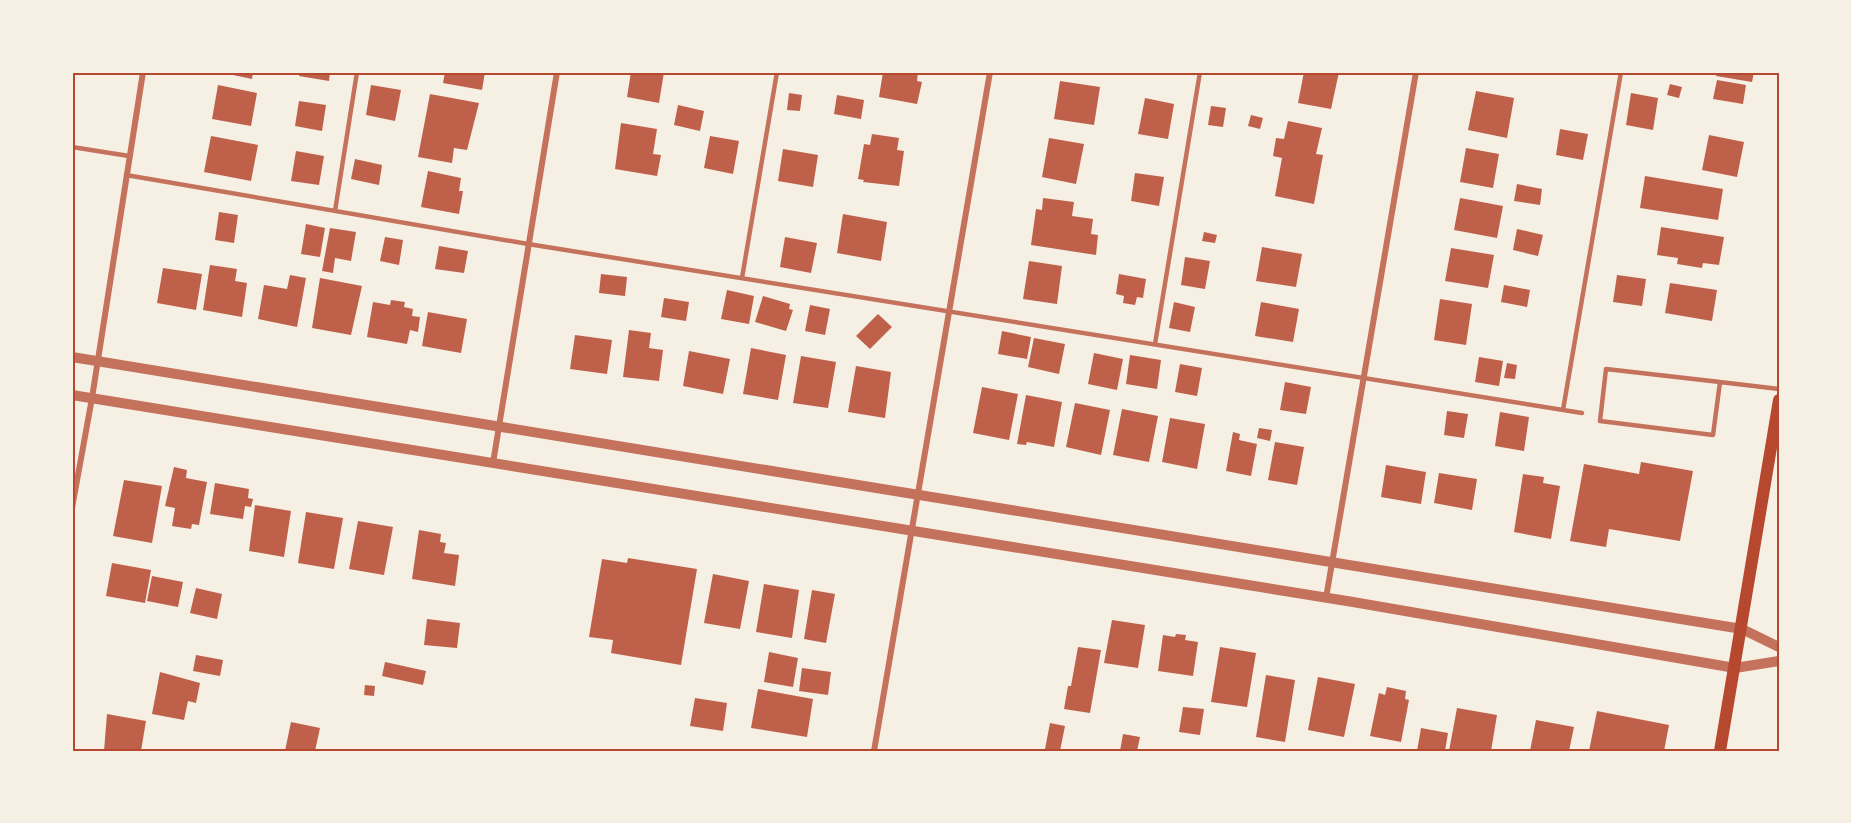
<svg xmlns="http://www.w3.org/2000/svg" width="1851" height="823" viewBox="0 0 1851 823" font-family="Figtree,sans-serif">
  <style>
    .building { fill: #bf614a }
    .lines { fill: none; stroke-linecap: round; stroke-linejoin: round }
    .service { stroke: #c5725c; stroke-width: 4.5 }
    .minor { stroke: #c5725c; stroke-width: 6 }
    .tertiary { stroke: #c5725c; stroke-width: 10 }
    .secondary { stroke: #b5482f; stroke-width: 12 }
    .neatline { fill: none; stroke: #b5482f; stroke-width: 2 }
  </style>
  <rect width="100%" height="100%" fill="#f6efe4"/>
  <!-- building -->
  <path class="building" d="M219 72H253L252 79Z
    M300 72H330L329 81 299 76Z
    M445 72H485L482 90 443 83Z
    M631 72H664L659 103 627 97Z
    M883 72H918L917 81 922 82 917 104 879 97Z
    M1304 72H1339L1331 109 1298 103Z
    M1717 72H1754L1752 82 1716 76Z
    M1717 80 1746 85 1743 104 1713 99Z
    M1060 81 1100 87 1094 125 1054 119Z
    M1670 84 1682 87 1679 98 1667 95Z
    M218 85 257 93 251 126 212 119Z
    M371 85 401 90 395 121 366 115Z
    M1476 91 1514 98 1507 138 1468 130Z
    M789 93 802 95 800 111 787 110Z
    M1631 93 1658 98 1653 130 1626 125Z
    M430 94 479 103 467 150 454 148 452 163 418 157Z
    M837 95 864 100 861 119 834 114Z
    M1145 98 1174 104 1168 139 1138 134Z
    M299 101 326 105 322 131 295 126Z
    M678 105 704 111 700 131 674 125Z
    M1211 106 1226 108 1223 127 1208 125Z
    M1251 115 1263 118 1260 129 1248 126Z
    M1288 121 1322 128 1316 154 1323 155 1314 204 1275 196 1282 158 1273 156 1276 138 1284 139Z
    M621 123 657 129 653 154 661 155 657 176 615 169Z
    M1560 129 1588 134 1583 160 1556 155Z
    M872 134 899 138 897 150 904 151 899 186 863 182 864 180 858 179 864 144 870 145Z
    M1709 135 1744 142 1737 177 1702 170Z
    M211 136 258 145 251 181 204 172Z
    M710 136 739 141 733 174 704 168Z
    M1049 138 1084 144 1076 184 1042 177Z
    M1466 148 1499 154 1493 188 1460 182Z
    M783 149 818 155 813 187 778 181Z
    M296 151 324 156 319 185 291 181Z
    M355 159 382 165 379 185 351 179Z
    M428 171 461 178 459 191H463L459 214 421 207Z
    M1135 173 1164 177 1159 206 1131 201Z
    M1645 176 1723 189 1718 220 1640 208Z
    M1517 184 1542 189 1540 205 1514 201Z
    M1043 198 1074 202 1072 216 1093 219 1091 234 1098 235 1096 255 1031 245 1036 209 1042 210Z
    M1460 198 1503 206 1497 238 1454 230Z
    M219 212 238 215 234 243 215 240Z
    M843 214 887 222 881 261 837 253Z
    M306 224 325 228 320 257 301 254Z
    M1661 227 1724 237 1719 265 1703 263 1702 268 1677 264 1678 258 1657 255Z
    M330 228 356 232 351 261 335 258 333 273 322 271Z
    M1517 229 1543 235 1538 256 1513 250Z
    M1204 232 1217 235 1215 243 1202 241Z
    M385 237 403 240 399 265 380 261Z
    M785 237 817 243 811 273 780 267Z
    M439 246 468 251 464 273 435 269Z
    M1262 247 1302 254 1296 287 1256 281Z
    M1451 248 1494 255 1488 288 1445 281Z
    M1185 257 1210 261 1205 289 1181 285Z
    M1029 261 1062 266 1057 304 1023 299Z
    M210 265 237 269 235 281 247 283 242 317 203 310Z
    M163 268 202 274 196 310 157 303Z
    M601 274 627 277 625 296 599 293Z
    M1119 274 1146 279 1143 298 1137 297 1135 305 1123 303 1124 296 1116 294Z
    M290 275 306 278 297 327 258 319 264 285 287 289Z
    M1617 275 1646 279 1642 306 1613 302Z
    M320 278 362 286 351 335 312 328Z
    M1670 283 1717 290 1712 321 1665 313Z
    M1504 285 1530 290 1527 307 1501 302Z
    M727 290 754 296 749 324 721 319Z
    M763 296 790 304 789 309 793 310 786 331 755 322Z
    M664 298 689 302 686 321 661 317Z
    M1440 299 1472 304 1466 345 1434 340Z
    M391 300 405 302 404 307 413 309 412 316 420 317 418 332 410 330 407 344 367 337 373 302 390 305Z
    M1174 302 1195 307 1190 332 1169 328Z
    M1261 302 1299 309 1293 342 1255 336Z
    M810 305 830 309 825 335 805 331Z
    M428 312 467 319 461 353 422 346Z
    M878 314 892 327 870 349 856 336Z
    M629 330 651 333 649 348 663 350 659 381 623 377Z
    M1002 331 1031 337 1027 359 998 354Z
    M575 335 612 340 607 374 570 369Z
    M1034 338 1065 344 1059 374 1028 367Z
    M751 348 786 355 778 400 743 394Z
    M689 351 730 359 723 394 683 386Z
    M1094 353 1123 359 1117 390 1088 384Z
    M1130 355 1161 360 1157 389 1126 384Z
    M801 356 836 362 828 408 793 403Z
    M1479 357 1503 361 1499 386 1475 382Z
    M1507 363 1517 365 1515 379 1504 378Z
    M1180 364 1202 368 1197 396 1175 392Z
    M856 366 891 372 885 418 848 412Z
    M1285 382 1311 387 1306 414 1280 410Z
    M982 387 1018 394 1009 440 973 433Z
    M1026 395 1062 402 1054 447 1027 442 1026 445 1017 444Z
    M1075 403 1110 410 1101 455 1066 447Z
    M1122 409 1158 416 1149 462 1113 455Z
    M1447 411 1468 414 1464 438 1444 435Z
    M1500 412 1529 417 1524 451 1495 446Z
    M1170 418 1205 424 1197 469 1162 462Z
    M1259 428 1272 430 1270 441 1257 438Z
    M1233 432 1240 434 1239 440 1257 444 1251 476 1226 471Z
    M1275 442 1304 447 1297 485 1268 480Z
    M1641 462 1693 471 1680 541 1609 529 1606 547 1570 541 1584 464 1639 474Z
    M1386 465 1426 472 1421 504 1381 497Z
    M174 467 187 470 186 478 207 482 199 525 192 524 191 529 172 526 175 508 165 506Z
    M1439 473 1477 479 1472 510 1434 503Z
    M1523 474 1544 477 1543 483 1560 486 1551 539 1514 532Z
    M124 480 162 486 152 543 113 536Z
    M215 483 249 489 248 498 253 499 251 507 245 506 243 519 210 514Z
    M255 505 291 511 284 557 249 551Z
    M306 512 343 518 334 569 298 563Z
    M358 521 393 527 384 575 349 569Z
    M419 530 441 534 440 542 446 543 444 553 459 555 455 586 412 579Z
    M628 558 697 569 681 665 611 653 613 640 589 637 602 559 627 563Z
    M112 563 151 570 145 603 106 596Z
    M713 574 749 581 740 629 704 623Z
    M152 576 183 582 178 607 147 601Z
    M764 584 799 590 792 638 756 632Z
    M196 588 222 594 217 619 190 613Z
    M812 590 835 594 826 643 804 639Z
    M427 619 460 623 457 648 424 645Z
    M1112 620 1145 625 1138 668 1104 663Z
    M1176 634 1186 635 1185 640 1198 642 1193 676 1158 671 1163 635 1175 637Z
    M1078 647 1101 650 1090 713 1064 709 1068 686H1071Z
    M1220 647 1256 653 1247 707 1211 702Z
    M769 652 798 658 793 687 764 682Z
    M196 655 223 660 220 676 193 671Z
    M385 662 426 671 423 685 382 676Z
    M802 668 831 672 828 695 799 691Z
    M160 672 200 683 196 703 188 701 184 720 152 714Z
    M1266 675 1295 680 1285 742 1256 737Z
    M1318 677 1355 684 1344 737 1308 730Z
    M365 685 375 686 374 696 364 695Z
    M1387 687 1406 691 1405 699 1409 700 1401 742 1370 736 1379 693 1385 695Z
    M758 689 813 699 807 737 751 728Z
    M695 698 727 703 723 731 690 726Z
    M1183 707 1204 709 1200 735 1179 732Z
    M1457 708 1497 715 1491 751H1449Z
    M1597 711 1669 725 1664 751H1589Z
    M107 714 146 721 141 751H104Z
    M1536 720 1574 727 1569 751H1530Z
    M291 722 320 728 315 751H285Z
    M1050 723 1065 726 1060 751 1045 749Z
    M1421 728 1448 733 1445 751H1417Z
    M1123 734 1140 737 1137 751H1120Z"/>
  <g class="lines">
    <!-- service -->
    <path class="service" d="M72 147 129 156
      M126 175 528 244 1582 413
      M335 211 357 72
      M742 278 777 72
      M1155 344 1200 72
      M1720 382 1713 435 1600 421 1606 369 1720 382 1779 389
      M1563 410 1621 72"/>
    <!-- minor -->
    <path class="minor" d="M493 463 557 72
      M72 508 92 398 143 72
      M1326 598 1416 72
      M874 751 990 72"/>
    <!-- tertiary -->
    <path class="tertiary" d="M72 357 1742 629 1779 647
      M72 395 1353 602 1735 668 1779 661"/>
    <!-- secondary -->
    <path class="secondary" d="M1720 751 1779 400"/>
  </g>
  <!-- border -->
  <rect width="1851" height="823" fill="none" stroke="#f6efe4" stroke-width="147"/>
  <rect x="74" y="74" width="1704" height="676" class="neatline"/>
</svg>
